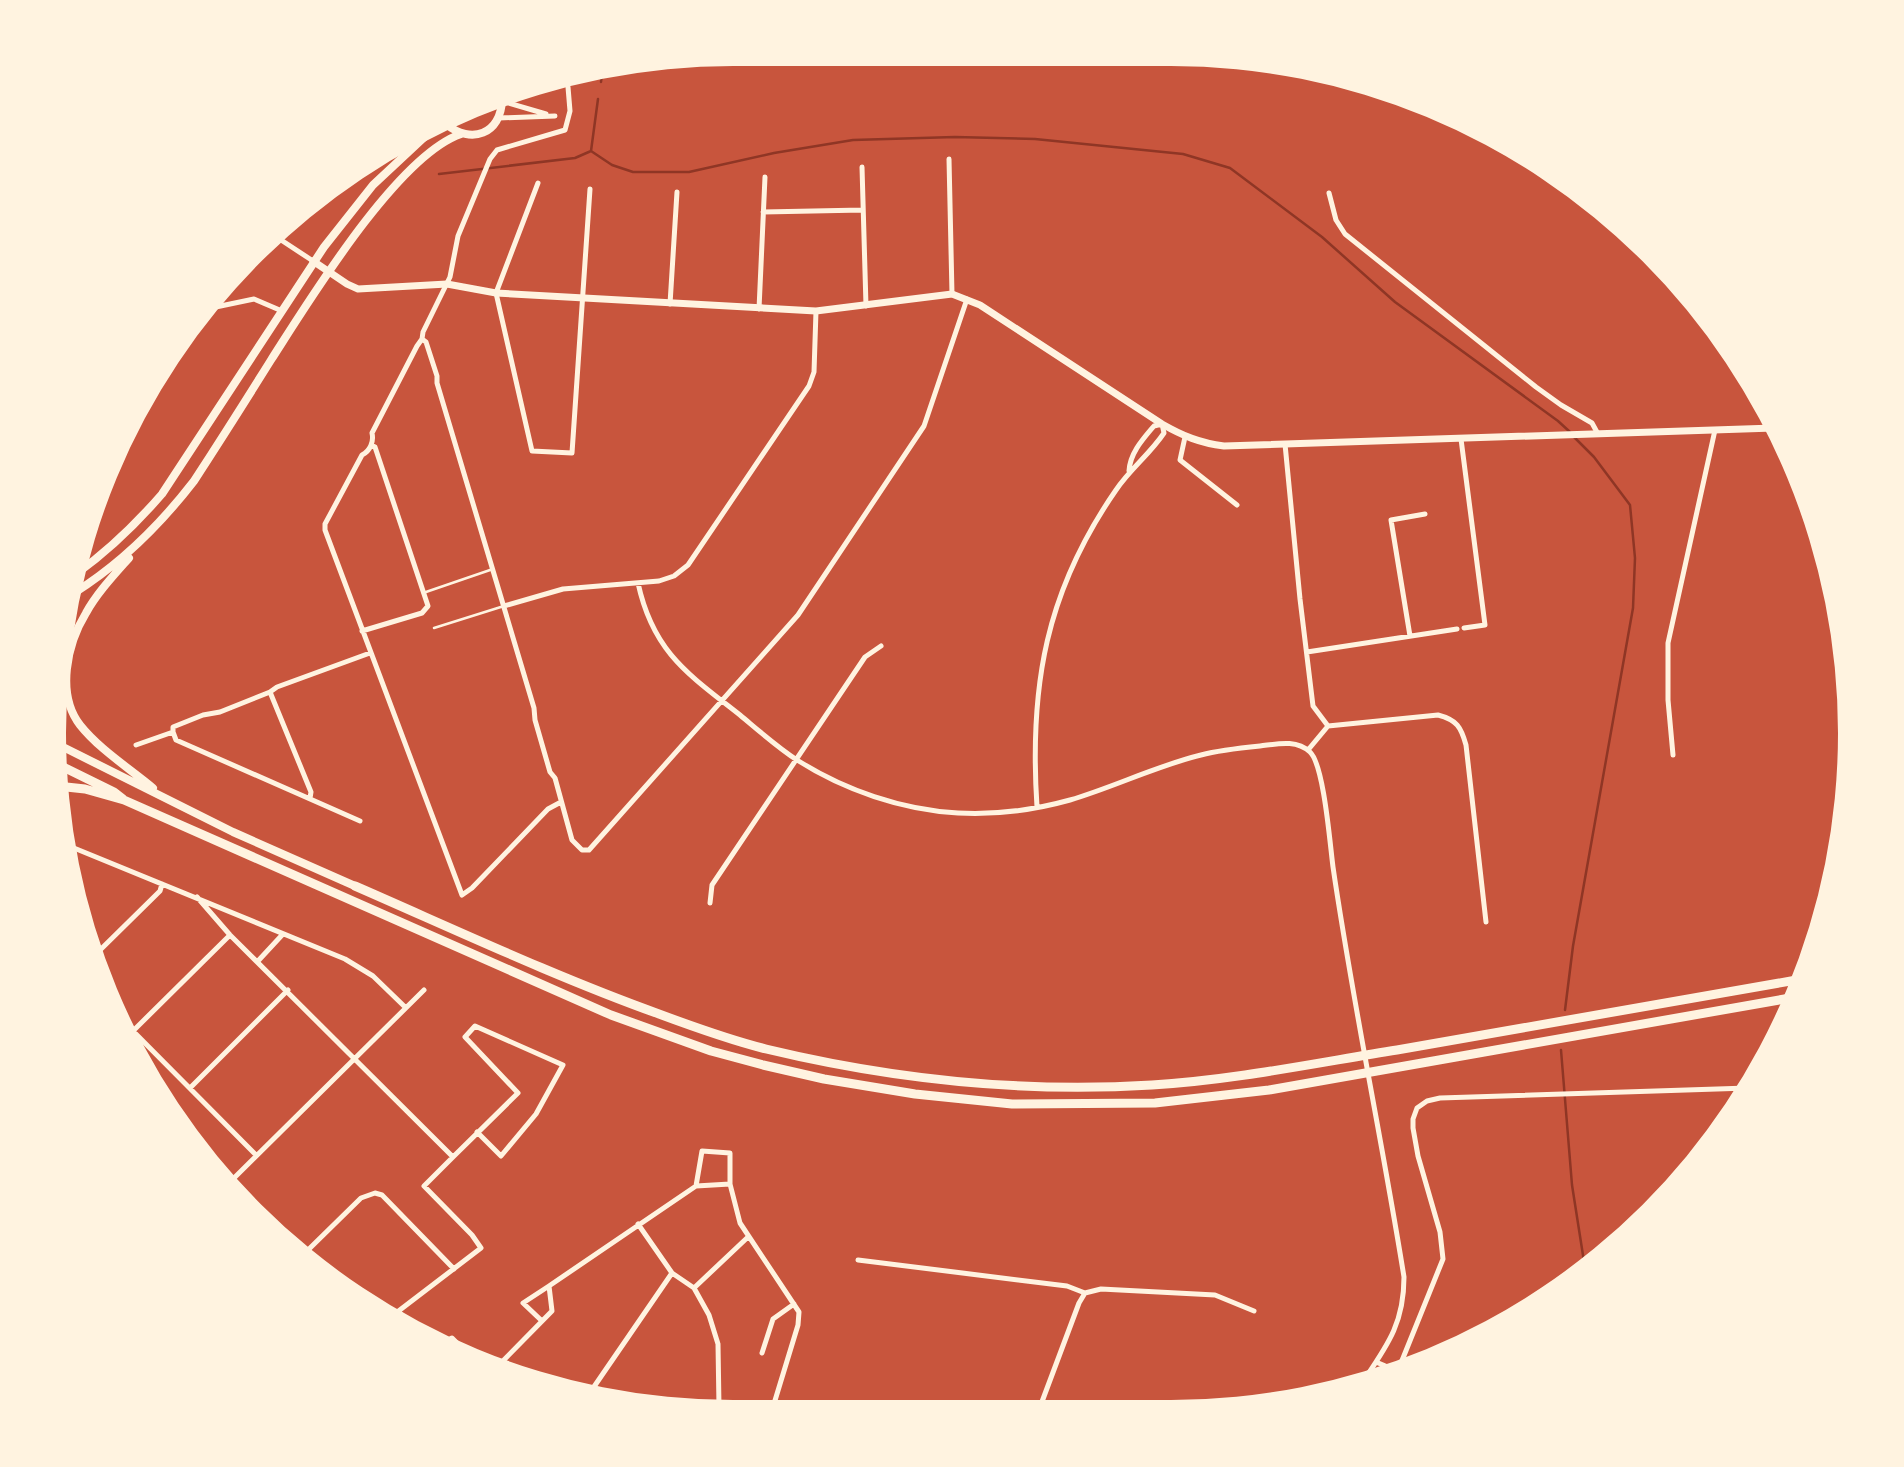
<svg xmlns="http://www.w3.org/2000/svg" width="1904" height="1467" viewBox="0 0 1904 1467" font-family="Cabin,sans-serif">
  <style>
    .lines { fill: none; stroke-linecap: round; stroke-linejoin: round }
    .stream { stroke: #8f3625; stroke-width: 2.5 }
    .service { stroke: #fff3e0; stroke-width: 2.5 }
    .minor { stroke: #fff3e0; stroke-width: 5 }
    .secondary { stroke: #fff3e0; stroke-width: 7 }
    .primary { stroke: #fff3e0; stroke-width: 8 }
    .motorway { stroke: #fff3e0; stroke-width: 9 }
    .rail { stroke: #e9b49f; stroke-width: 2.5 }
  </style>
  <rect width="100%" height="100%" fill="#c8553d"/>
  <g class="lines">
    <!-- stream -->
    <path class="stream" d="M601 82 602 72
      M591 151 598 99
      M439 174 575 158 591 151 612 165 633 172H689L774 153 853 140 955 137 1035 139 1183 154 1230 168 1322 237 1395 302 1558 421 1570 432
      M1565 1010 1573 946 1633 608 1635 558 1630 505 1594 457 1574 437
      M1561 1050 1572 1185 1585 1268"/>
    <!-- service -->
    <path class="service" d="M423 593 493 569
      M434 628 504 606"/>
    <!-- minor -->
    <path class="minor" d="M502 101 546 114
      M499 118 555 116
      M949 159 952 294
      M862 167 866 306
      M538 183 496 293 532 451 572 453 590 189
      M1329 193 1336 220 1345 234 1536 387 1561 405 1592 423 1598 434
      M763 212 863 210
      M275 236 313 261
      M670 304 677 192
      M211 308 254 299 282 311
      M759 309 765 177
      M422 339 426 342 437 376V383L534 708 535 720 550 772 555 778 572 840 582 850H589L798 615 924 426 967 299
      M1185 437 1180 460 1237 505
      M1461 439 1485 625 1464 628
      M1285 444 1300 599 1313 706 1328 726
      M81 550 84 568
      M638 583C653 652 688 674 740 715 758 730 777 747 797 760 844 790 902 810 958 813 995 815 1034 810 1070 800 1114 787 1156 766 1201 755 1220 750 1240 748 1260 746 1277 744 1296 739 1310 752 1324 765 1330 845 1333 867 1353 1004 1382 1140 1404 1277 1404 1324 1387 1346 1362 1383
      M504 606 563 589 659 581 674 576 688 565 809 386 814 372 816 311
      M362 631 422 613 428 606 375 447 371 445
      M1410 636 1391 520 1425 514
      M1307 652 1457 629
      M270 692 311 792 310 798
      M1328 726 1438 715C1457 720 1461 727 1466 745L1486 922
      M173 732 176 740 360 821
      M136 745 173 732V727L203 715 220 712 270 692 277 687 370 653
      M1308 750 1328 726
      M1673 755 1668 700V643L1715 430
      M561 802 548 809 472 888 462 895 325 530V524L362 455C370 451 374 442 372 433L417 346 422 339 423 332 450 277 458 236 490 159 497 150 565 130 570 111 568 87
      M1037 807C1029 686 1046 591 1116 490 1130 469 1150 454 1164 433L1162 424 1154 426C1143 439 1130 453 1129 471
      M69 846 345 959 373 976 405 1007
      M197 897 230 935 453 1157 424 1186 472 1235 481 1248 392 1316
      M710 903 712 885 865 657 881 646
      M93 957 160 891 162 884
      M258 961 283 934
      M125 1023 256 1155
      M133 1031 230 935
      M190 1088 288 990
      M453 1157 518 1093 465 1037 475 1026 563 1065 536 1114 501 1156 477 1132
      M228 1184 424 990
      M730 1184 696 1186 702 1151 730 1153V1184L740 1223 799 1312 798 1325 773 1407
      M638 1224 672 1273 694 1288 709 1315 718 1344 719 1407
      M301 1253 308 1250 361 1198 375 1193 382 1195 454 1269
      M858 1260 1067 1286 1085 1293
      M694 1288 748 1237
      M399 1312 407 1323
      M542 1321 523 1303 549 1286
      M445 1342 452 1338 467 1353
      M762 1353 773 1319 794 1304
      M1376 1362 1390 1368 1401 1363 1443 1259 1440 1232 1418 1156 1413 1128V1119L1417 1108 1427 1101 1440 1098 1748 1088
      M496 1368 552 1311 549 1286 696 1186
      M589 1394 672 1273
      M1040 1407 1079 1303 1085 1293 1101 1289 1215 1295 1254 1311"/>
    <!-- secondary -->
    <path class="secondary" d="M313 261 347 284 358 289 447 284 496 293 816 311 952 294 980 305 1162 424C1183 436 1200 443 1224 446L1774 428"/>
    <!-- primary -->
    <path class="primary" d="M446 124C471 145 501 134 502 100
      M129 558C114 575 97 593 86 613 67 644 56 694 80 725 99 749 129 768 153 788
      M76 574C108 551 136 524 162 494L324 247 373 185 433 129
      M74 593C122 563 160 525 194 481 220 441 246 400 271 360 309 301 397 156 461 134
      M59 745 233 832 355 886"/>
    <!-- motorway -->
    <path class="motorway" d="M57 764 114 792 123 799
      M57 786 85 789 124 800 611 1015 711 1051 763 1065 824 1079 915 1094 1012 1104 1155 1103 1269 1090 1796 997
      M355 886C456 930 556 977 659 1014 694 1027 730 1040 766 1049 891 1079 1024 1093 1152 1085 1234 1080 1316 1063 1397 1050 1532 1027 1667 1003 1802 979"/>
    <!-- rail -->
    <path class="rail" d="M935 55 1060 64 1143 62 1209 56"/>
  </g>
  <!-- crop -->
  <path d="M0 0H1904V1467H0ZM733 66H1171A667 667 0 0 1 1838 733V733A667 667 0 0 1 1171 1400H733A667 667 0 0 1 66 733V733A667 667 0 0 1 733 66Z" fill="#fff3e0" fill-rule="evenodd"/>
</svg>
